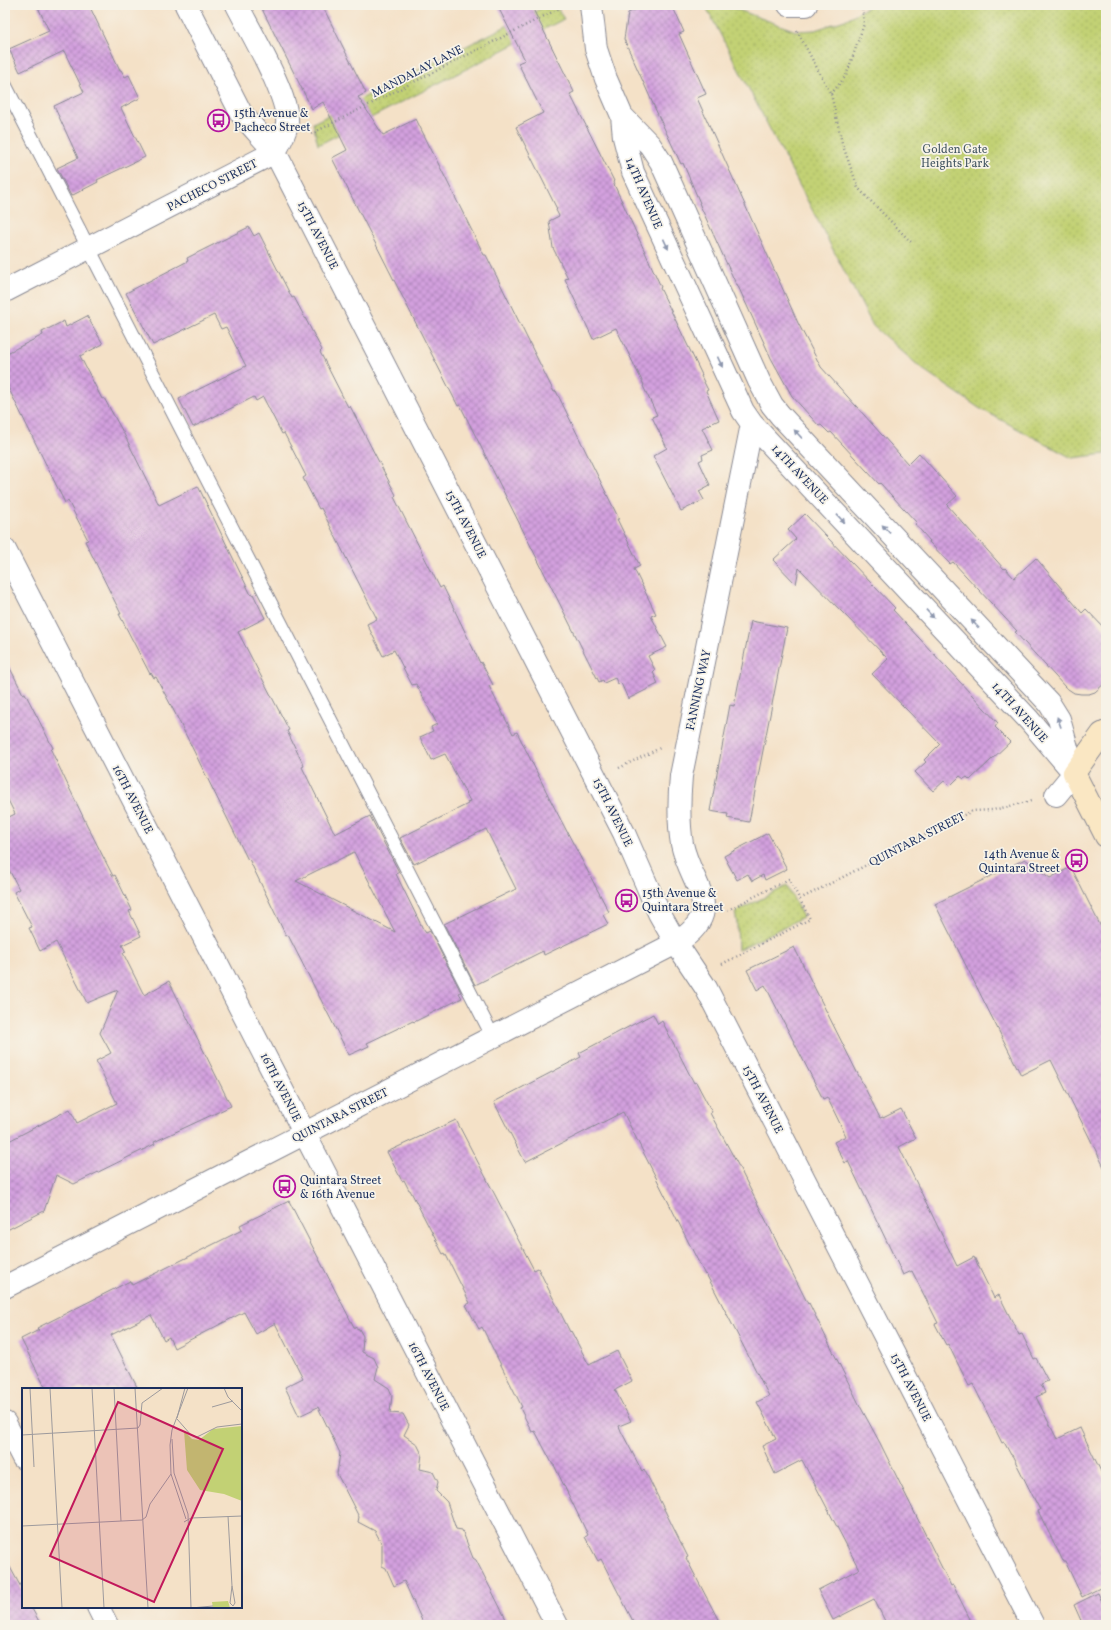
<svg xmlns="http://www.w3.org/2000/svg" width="1111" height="1630" viewBox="0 0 1111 1630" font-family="Vollkorn,serif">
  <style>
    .green { fill: url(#green-dots); stroke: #6e8069 }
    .building { fill: url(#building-cross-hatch); fill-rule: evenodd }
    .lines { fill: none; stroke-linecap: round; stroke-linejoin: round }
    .lane-casing { stroke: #888892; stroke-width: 15 }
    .street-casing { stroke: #888892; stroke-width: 24 }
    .secondary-casing { stroke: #888892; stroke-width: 24 }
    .path { stroke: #888892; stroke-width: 2.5; stroke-dasharray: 1 3; stroke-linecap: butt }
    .lane { stroke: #fff; stroke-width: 13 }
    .street { stroke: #fff; stroke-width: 22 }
    .secondary { stroke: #fae7c3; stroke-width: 22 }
    .oneway { fill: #8d97ae }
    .labels { text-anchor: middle; stroke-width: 3.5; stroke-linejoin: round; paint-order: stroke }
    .street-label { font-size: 12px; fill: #1b2f5e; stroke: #f7f3e8 }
    .poi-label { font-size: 12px; fill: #1b2f5e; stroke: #f7f3e8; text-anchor: start }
    .park-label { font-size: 12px; fill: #455864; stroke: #f7f3e8 }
    .inset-road { fill: none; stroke: #9d9a9d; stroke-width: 1 }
    .view { fill: #c2185b; fill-opacity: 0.15; stroke: #c2185b; stroke-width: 2 }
    .inset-edge { fill: none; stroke: #1b2f5e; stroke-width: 2 }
  </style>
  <defs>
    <pattern id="green-dots" width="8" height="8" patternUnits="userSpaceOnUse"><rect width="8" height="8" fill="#c2d174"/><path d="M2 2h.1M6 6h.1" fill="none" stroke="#a6b467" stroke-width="1.8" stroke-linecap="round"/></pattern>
    <pattern id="building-cross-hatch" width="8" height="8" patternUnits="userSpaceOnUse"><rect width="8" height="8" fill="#d3a0de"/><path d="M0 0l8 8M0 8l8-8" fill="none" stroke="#aa83b7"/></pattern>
  </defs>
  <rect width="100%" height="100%" fill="#f7f3e8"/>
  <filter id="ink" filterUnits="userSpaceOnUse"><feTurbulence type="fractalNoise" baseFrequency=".025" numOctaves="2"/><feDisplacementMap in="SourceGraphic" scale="8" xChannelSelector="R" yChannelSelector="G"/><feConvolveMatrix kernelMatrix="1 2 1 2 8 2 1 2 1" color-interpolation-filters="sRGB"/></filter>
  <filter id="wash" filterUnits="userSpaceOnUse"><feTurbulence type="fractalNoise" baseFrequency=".012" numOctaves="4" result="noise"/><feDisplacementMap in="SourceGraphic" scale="16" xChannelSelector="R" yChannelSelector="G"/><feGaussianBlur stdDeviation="0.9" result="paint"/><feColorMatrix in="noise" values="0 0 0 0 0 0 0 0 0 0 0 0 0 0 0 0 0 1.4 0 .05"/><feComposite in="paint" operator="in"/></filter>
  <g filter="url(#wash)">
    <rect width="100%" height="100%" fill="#f4e1c7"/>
    <!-- green -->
    <path class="green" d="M548 5H555L564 19 318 145 313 123Z
      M705 5H725L796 31 815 30 845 20 871 5H1106V454L1072 458 979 408 921 368 873 326Z
      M787 886 803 917 738 950 737 924 735 912Z"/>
    <g id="blocks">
      <!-- building -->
      <path class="building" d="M37 5H89L120 70H121L125 77 129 75 140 98 121 108 145 157 97 180 98 182 71 196 57 168 78 158 54 106 84 92 64 51 20 72 9 49 49 31Z
        M260 5H322L366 93 358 97 383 135 416 119 484 255H486L531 346 554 392 556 391 619 519H617L640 566 634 569 656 614 651 616 667 647 648 656 655 670 653 672 658 684 628 699 621 683 618 684 615 678 604 683 603 680 599 682 460 405 458 406 332 158 347 150 323 102 312 109Z
        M497 5H531L574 92 570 94 614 181 613 182 661 287 660 288 702 375 701 376 708 390 706 391 719 420 702 428 713 450 702 455 703 459 699 461 710 485 699 491 704 500 681 511 653 456 667 448 652 417 657 415 643 386 644 385 616 328 593 339 565 279 568 278 553 248 549 221 559 216 556 210 557 209 516 127 543 113 518 63 525 60Z
        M646 5H672L684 32 679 34 706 94 697 98 798 323 821 367 908 464 919 453 957 496 947 505 1004 569 1005 568 1014 578 1036 558 1082 613 1086 609 1106 630V682L1095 692 1089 694H1081L1074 693 1065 687 1015 632 1017 631 953 562 950 564 929 542 930 541 915 524 917 523 880 483 879 484 831 432 829 433 821 425 819 426 792 396 771 358 737 284H736L699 203H700L683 163 681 164 658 115 624 39 628 13Z
        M249 227 254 236 259 233 292 298 294 297 322 350 320 352 348 407 350 406 396 495 394 497 440 588 443 586 480 663 481 662 493 685 489 686 513 734 517 732 552 803 609 912 603 915 608 924 544 955 543 951 475 985 444 924 516 889 486 829 414 864 400 838 468 804 467 802 470 801 445 754 431 760 420 737 433 731 431 727 437 724 416 684 412 685 394 650 383 656 367 624 377 619 321 508 319 509 303 478 306 476 284 433 282 434 263 397 256 401 254 397 193 427 179 399 246 366 226 327 221 329 214 315 153 345 126 293 188 261 187 258Z
        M87 316 103 344 80 356 102 399 104 398 124 434 159 505 198 486 251 595 253 594 265 618 238 632 289 730 287 731 304 766 302 767 335 834 370 816 399 872 396 874 423 929 426 933 430 931 461 992 459 993 462 998 414 1022 413 1021 367 1043 369 1046 349 1055 288 935 286 936 249 859 248 860 175 713 156 677 154 678 151 673 150 674 119 614H121L85 541 88 540 68 501 65 503 5 381V354L43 335 42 332 64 321 66 327ZM354 852 395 932 296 881Z
        M805 514 895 608 893 610 998 723 995 727 1010 742 970 780 967 777 964 779 960 776 950 786 944 781 933 791 915 772 926 762 924 760 940 744 872 674 888 659 799 568 796 584 773 560 796 539 788 530Z
        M751 621 787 628 749 822 727 818 728 814 710 811 730 705 734 706Z
        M5 658 23 694 25 693 53 748 51 750 87 825 113 876 115 875 132 910 129 911 141 936 122 945 126 952 123 953 144 995 169 981 231 1106 154 1142 155 1144 74 1184 56 1175 44 1211 5 1231V1143L70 1109 77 1123 117 1103 96 1061 111 1053 100 1033 118 990 87 1003 56 942 40 951 29 928 32 927 14 892 19 889 5 862V819L15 814 5 794Z
        M768 833 787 869 765 880 763 875 752 881 748 874 737 880 724 856Z
        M1025 859 1050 878 1071 867 1106 937V1171L1051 1060 1021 1075 935 904Z
        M794 947 880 1118 883 1117V1118L901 1109 916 1138 899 1147 957 1266 974 1257 994 1298 999 1295 1019 1335 1022 1334 1034 1359 1036 1358 1048 1381 1041 1384 1045 1393 1036 1397 1057 1439 1080 1428 1106 1482V1585L1082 1597 1065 1561H1063L1038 1511 1040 1510 1012 1455H1011L1004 1442 1002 1443 973 1384 969 1386 948 1344 946 1345 935 1324 938 1323 912 1271 903 1275 848 1161 845 1163 834 1142 846 1136 827 1097 823 1099 765 985 757 990 747 970Z
        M653 1014 658 1024 662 1021 694 1083 696 1082 712 1112 710 1113 738 1165 808 1304 809 1303 861 1408 880 1443 951 1586 953 1585 973 1625H887L874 1599 833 1620 818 1590 859 1569 802 1460 775 1474 762 1446 776 1439 757 1402 769 1396 713 1287 706 1274 705 1275 623 1112 525 1162 494 1102 581 1057 579 1053Z
        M456 1120 534 1270 538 1268 570 1332 571 1331 589 1365 617 1351 632 1381 615 1390 631 1421 619 1426 621 1431 642 1471 644 1469 688 1557 686 1558 721 1625H635L601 1559 598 1561 585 1537 588 1535 554 1465H553L535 1431 532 1432 520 1408 522 1407 482 1327 479 1329 466 1305 470 1303 445 1253 443 1254 410 1190H409L404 1180 402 1181 387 1152Z
        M289 1201 354 1327 359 1329 363 1336 362 1352 374 1358 378 1367 375 1379 389 1388 392 1395 390 1413 403 1414 409 1425 404 1435 417 1444 422 1454 420 1469 433 1472 438 1482 436 1491 447 1502 456 1529 462 1530 473 1558 476 1560 509 1625H424L404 1581 394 1586 386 1568 382 1566V1544L375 1531 358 1522 359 1517 337 1474 340 1453 318 1407 299 1416 285 1387 303 1378 275 1323 256 1334 244 1312 174 1348 169 1337 164 1340 151 1315 111 1335 138 1389H46L21 1339 39 1330 37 1328 130 1281 132 1285 242 1230 240 1225Z
        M5 1558 23 1591V1607H31L41 1625H5Z
        M1098 1593 1106 1610V1625H1083L1074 1605Z"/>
    </g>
  </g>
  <g filter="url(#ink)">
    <use href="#blocks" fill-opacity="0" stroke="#888892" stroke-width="1"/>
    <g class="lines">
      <defs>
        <path id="lane" d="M5 85 493 1037"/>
        <path id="street" d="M186 5 241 113C252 127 264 139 275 152L624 833 659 913 676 943 706 988 1033 1625
          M591 5 596 49 606 79 622 116 624 137 633 172 743 411 752 424 1029 720 1074 773
          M789 5H806
          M622 116 650 145 661 162 759 381 772 405 780 415 1049 703 1059 719 1072 766
          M5 291 275 152C280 143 285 134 287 124 290 97 250 31 237 5
          M5 550 557 1625
          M1056 795 1074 773
          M5 1287 676 943C728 910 691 887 682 844 678 821 679 799 681 776L752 424
          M5 1423 23 1458
          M98 1607 107 1625"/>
        <path id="secondary" d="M1106 732 1102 734 1074 773 1106 836"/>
      </defs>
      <!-- lane casing -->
      <use href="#lane" class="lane-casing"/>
      <!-- street casing -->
      <use href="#street" class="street-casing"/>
      <!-- secondary casing -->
      <use href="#secondary" class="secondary-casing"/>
      <!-- path -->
      <path class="path" d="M797 31 831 94 842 143 858 188 911 242
        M831 94 846 76 864 24 862 5
        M311 134 566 5
        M619 768 660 748
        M800 899 972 811 993 810 1031 801
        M722 964 810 919 789 879 728 910"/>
      <!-- lane -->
      <use href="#lane" class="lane"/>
      <!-- street -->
      <use href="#street" class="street"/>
      <!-- secondary -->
      <use href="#secondary" class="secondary"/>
    </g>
    <!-- one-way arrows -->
    <defs><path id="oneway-solid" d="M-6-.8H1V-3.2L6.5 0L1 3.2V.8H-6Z"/></defs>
    <g class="oneway">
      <use href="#oneway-solid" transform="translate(666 244) rotate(65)"/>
      <use href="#oneway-solid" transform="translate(720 362) rotate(65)"/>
      <use href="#oneway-solid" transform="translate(798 434) rotate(-133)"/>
      <use href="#oneway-solid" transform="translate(841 519) rotate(47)"/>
      <use href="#oneway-solid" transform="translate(886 529) rotate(-133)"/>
      <use href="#oneway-solid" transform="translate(930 614) rotate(47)"/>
      <use href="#oneway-solid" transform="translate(975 624) rotate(-133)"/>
      <use href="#oneway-solid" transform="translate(1059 722) rotate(-110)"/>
    </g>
  </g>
  <!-- icons -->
  <defs>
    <symbol id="bus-ring" viewBox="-11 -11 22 22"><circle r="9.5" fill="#f7f3e8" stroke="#b5179e" stroke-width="1.5"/><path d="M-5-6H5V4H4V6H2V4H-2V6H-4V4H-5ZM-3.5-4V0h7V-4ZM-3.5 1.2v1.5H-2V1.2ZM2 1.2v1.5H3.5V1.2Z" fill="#b5179e"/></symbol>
  </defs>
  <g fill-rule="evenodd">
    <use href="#bus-ring" x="206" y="108" width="25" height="25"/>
    <use href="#bus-ring" x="1064" y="848" width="25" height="25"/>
    <use href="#bus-ring" x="614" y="888" width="25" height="25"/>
    <use href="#bus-ring" x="272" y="1174" width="25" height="25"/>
  </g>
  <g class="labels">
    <!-- street labels -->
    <g class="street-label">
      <text transform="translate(417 71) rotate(-27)" y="4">MANDALAY LANE</text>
      <text transform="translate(212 185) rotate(-27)" y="4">PACHECO STREET</text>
      <text transform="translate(644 193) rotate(67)" y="4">14TH AVENUE</text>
      <text transform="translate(318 235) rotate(63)" y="4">15TH AVENUE</text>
      <text transform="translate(800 474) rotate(47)" y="4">14TH AVENUE</text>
      <text transform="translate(466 524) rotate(63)" y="4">15TH AVENUE</text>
      <text transform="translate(698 690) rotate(-78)" y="4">FANNING WAY</text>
      <text transform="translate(1020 712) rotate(48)" y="4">14TH AVENUE</text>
      <text transform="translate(133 799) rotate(63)" y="4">16TH AVENUE</text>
      <text transform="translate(613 812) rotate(64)" y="4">15TH AVENUE</text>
      <text transform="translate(917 839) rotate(-27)" y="4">QUINTARA STREET</text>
      <text transform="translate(281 1087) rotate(63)" y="4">16TH AVENUE</text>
      <text transform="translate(763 1099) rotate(63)" y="4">15TH AVENUE</text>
      <text transform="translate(340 1115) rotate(-27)" y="4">QUINTARA STREET</text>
      <text transform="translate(429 1376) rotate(63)" y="4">16TH AVENUE</text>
      <text transform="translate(911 1387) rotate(63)" y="4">15TH AVENUE</text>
    </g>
    <!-- poi labels -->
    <g class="poi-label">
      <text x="234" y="117">15th Avenue &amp;<tspan x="234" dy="14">Pacheco Street</tspan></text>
      <text x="1060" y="858" text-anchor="end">14th Avenue &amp;<tspan x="1060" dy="14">Quintara Street</tspan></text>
      <text x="642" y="897">15th Avenue &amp;<tspan x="642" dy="14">Quintara Street</tspan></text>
      <text x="300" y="1184">Quintara Street<tspan x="300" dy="14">&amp; 16th Avenue</tspan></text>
    </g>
    <!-- park labels -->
    <g class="park-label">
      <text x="955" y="153">Golden Gate<tspan x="955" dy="14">Heights Park</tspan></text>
    </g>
  </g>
  <!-- overview -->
  <g transform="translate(22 1388)">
    <rect width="220" height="220" fill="#f4e1c7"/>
    <path d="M220 38V113L202 106 178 102 165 82 162 43 170 51 177 52 191 41ZM206 213 208 220H191L190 214Z" fill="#c2d174"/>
    <path class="inset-road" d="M8 0 12 79M28 0 40 220M70 0 82 220M92 0 99 133M113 0 126 220M202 0 206 9 220 23M190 19 211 13M155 30 163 0M155 31 169 47 175 49 195 39 220 36M0 47 116 40 118 37 120 15 141 0M150 51 152 85 166 126 169 220M206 128 210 198 208 215 211 218 213 215 210 198M164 131 149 86 148 57 150 42 166 0M120 132 124 129 128 116 149 86M162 134 169 130 220 128M0 138 120 132M169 220 191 218"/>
    <path class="view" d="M96 14 201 61 132 214 28 168Z"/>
    <rect width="220" height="220" class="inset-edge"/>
  </g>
  <!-- margin -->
  <rect width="1111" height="1630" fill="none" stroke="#f7f3e8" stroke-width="20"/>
</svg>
